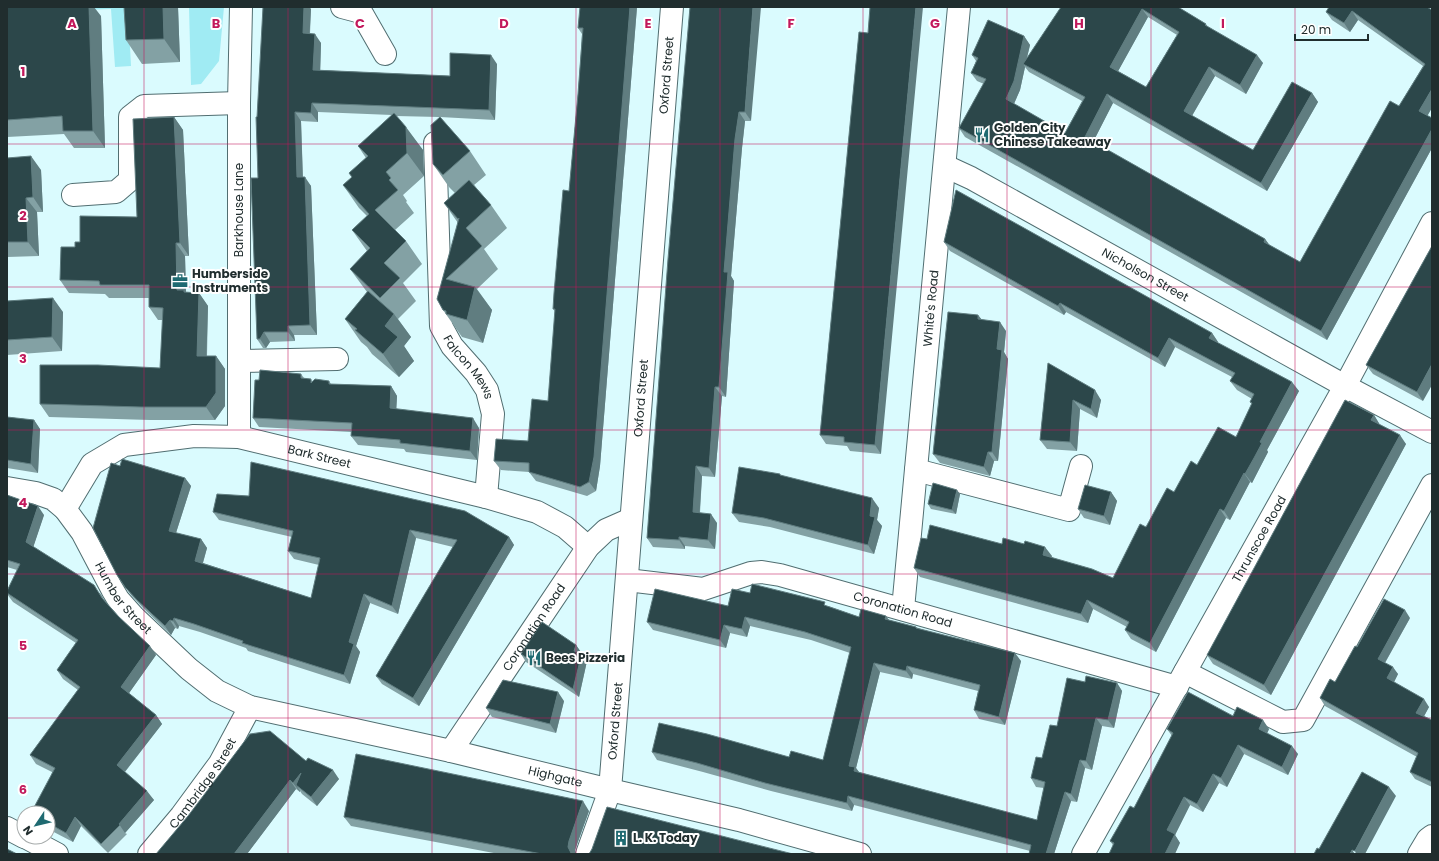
<svg xmlns="http://www.w3.org/2000/svg" width="1439" height="861" viewBox="0 0 1439 861" font-family="Poppins,sans-serif">
  <style>
    .green { fill: #a0ebf3 }
    .lines { fill: none; stroke-linecap: round; stroke-linejoin: round }
    .minor-casing { stroke: #516e71; stroke-width: 24 }
    .minor { stroke: #fff; stroke-width: 22 }
    .wall { fill: #83a1a4; fill-rule: evenodd }
    .shaded-wall { fill: #607d80 }
    .building { fill: #2c474a; stroke: #607d80; fill-rule: evenodd }
    .grid { fill: none; stroke: #c2185b; stroke-width: 1; stroke-opacity: 0.55 }
    .labels { text-anchor: middle; stroke-width: 4; stroke-linejoin: round; paint-order: stroke }
    .street-label { font-size: 12px; fill: #202d2e; stroke: #fff }
    .poi-label { font-size: 12px; font-weight: bold; fill: #202d2e; stroke: #fff; text-anchor: start }
    .grid-label { font-size: 13px; text-anchor: middle; font-weight: bold; fill: #c2185b; stroke: #fff; stroke-width: 4; stroke-linejoin: round; paint-order: stroke }
  </style>
  <rect width="100%" height="100%" fill="#dafbfe"/>
  <!-- green -->
  <path class="green" d="M55 7H128L131 66 115 67 111 9 55 11Z
    M189 7H224L219 61 201 84 191 85Z"/>
  <g class="lines">
    <defs>
      <g id="minor">
        <path d="M342 7 361 12 385 54"/>
        <path id="s1" d="M435 143 441 326 452 346 476 373 487 390 493 414 486 497"/>
        <path id="s2" d="M945 166 971 178 1345 386 1432 432"/>
        <path d="M73 195 116 192 130 180V117L144 106 239 103"/>
        <path d="M239 361 337 359"/>
        <path d="M239 437V103L241 7"/>
        <path d="M916 470 1069 510 1081 466"/>
        <path id="s3" d="M7 488 36 493 53 499 65 509 82 532 112 589 118 599 134 617 189 669 217 691 250 707 451 751 610 790 739 820 860 854"/>
        <path id="s4" d="M65 509 92 464 124 445 194 436 239 437 486 497 537 512 565 527 588 547"/>
        <path id="s5" d="M627 580 703 589 751 573 762 572 780 575 1177 687"/>
        <path id="s6" d="M903 609 959 7"/>
        <path d="M1185 672 1283 722 1303 720 1432 485"/>
        <path id="s7" d="M451 751 588 547 606 530 631 519"/>
        <path d="M7 828 24 837"/>
        <path d="M25 837 57 854"/>
        <path id="s8" d="M149 854 181 816 220 763 250 707"/>
        <path id="s9" d="M587 854 610 790 672 7"/>
        <path id="s10" d="M1083 854 1345 386 1432 223"/>
        <path d="M1419 854 1428 839 1432 836"/>
      </g>
    </defs>
    <!-- minor casing -->
    <use href="#minor" class="minor-casing"/>
    <!-- minor -->
    <use href="#minor" class="minor"/>
  </g>
  <!-- wall -->
  <path class="wall" d="M7 7 101 16 105 148H74L64 134 7 137Z
    M124 7H178L180 62 142 64 126 40Z
    M263 7H309L311 9 310 34 321 43 320 70 450 76 497 64 495 120 440 117 470 151 486 175 474 185 491 205 507 228 484 249 498 269 477 289 492 310 483 343 462 337 443 310 437 299 458 223 444 203 455 193 449 187 433 164 439 117 396 116 423 150 424 176 403 195 407 201 406 202 414 213 395 230 406 241 422 264 403 283 416 301 398 319 411 337 404 346 414 361 399 377 372 354 367 347 361 342 345 319 367 292 350 269 367 251 352 230 367 216 359 208 343 185 352 177 349 173 366 158 358 146 392 115 318 112V122L301 121 303 177 311 186 317 335H294L295 341 270 342 266 348H263L257 339 258 178Z
    M637 7 600 466 596 491 587 496 536 481 529 472 501 470 494 461 528 441 548 401 555 311 553 309 569 191 578 94 582 34 578 28Z
    M690 7 751 121H745L742 148 731 276 734 281 726 397 722 396 715 477 702 476 700 513 717 523 715 549 685 546V549L653 547 647 538Z
    M1061 7H1178L1206 24 1208 27 1263 63 1246 94 1215 76 1192 116 1253 150 1312 93 1318 102 1267 191 1113 103 1093 142 1265 239 1270 246 1300 262 1399 106 1423 66 1358 20 1350 32 1332 20 1326 12 1427 7V116L1432 118V148L1327 340 965 137 959 128 984 84 977 81 971 73 976 61 972 55 1024 36 1030 45 1027 58ZM1148 17 1177 35 1146 87 1118 71ZM1025 67 1029 72 1082 101 1065 133 1014 104 1020 90Z
    M859 32 881 454 850 451 847 446 826 444 820 435Z
    M174 117 183 130 189 256H185L186 292 199 293 208 306 207 356H216L225 369V406L215 420H150L49 417 40 404 160 368 163 320H158L149 307V298H109L105 294 69 293 60 280 75 247 80 242 137 217Z
    M7 158 41 170 43 212H37L39 256 7 257Z
    M944 242 1212 333 1218 342V343L1299 391 1267 450 1268 452 1260 467 1252 483 1250 482 1230 520 1226 518 1156 652 1131 639 1125 630 1127 627 1093 609 1088 623 920 577 914 568 927 539 1002 544 1052 556 1051 557 1113 578 1146 527 1174 492 1197 465 1236 437 1252 404 1250 402 1252 399 1237 390 1230 381 1232 377 1175 347 1165 367 1066 312 1064 315 950 251Z
    M1432 246 1423 401 1373 374 1366 365Z
    M7 301 63 312 62 351 7 355Z
    M978 315 982 320 1006 331 1004 352 1008 359 998 461H994L990 476 940 463 933 454Z
    M1048 363 1101 400 1097 418 1080 409 1077 451 1047 449 1040 440Z
    M301 374 304 378 313 381H329L331 384 391 386 397 396 396 409 479 428 477 460 406 452 404 449 358 445 351 436V432L259 427 253 418 259 380Z
    M1374 415 1380 425 1406 444 1271 695 1213 664 1207 655Z
    M7 417 34 420 40 429 38 473 7 468Z
    M120 466 185 478 191 486 176 533 201 539 207 548 203 563 311 598 319 565 294 559 288 551 292 537 219 520 213 512 509 537 514 545 419 706 382 684 376 676 453 547 416 538 398 614 370 603 356 646 360 652 350 684 248 651 246 648 200 632 179 626 178 629 175 628 171 635 143 608 131 595 117 575Z
    M782 476 879 508 877 520 882 526 874 554 770 527 739 522 732 513Z
    M1111 492 1117 501 1110 525 1084 518 1078 509Z
    M960 494 956 514 931 509 928 504Z
    M7 495 44 515 33 547 101 594 105 601 118 616 156 655 129 693 156 715 162 724 125 772 154 800 125 833 127 834 108 853 81 826 73 842 48 829V813L52 772 36 764 30 755 78 690 63 679 57 670 76 643 13 602 7 594V591L17 570 7 567Z
    M728 606H828L859 617 889 620 916 627 918 628 1021 661 1005 725 979 719 974 710 978 691 913 674 912 679 880 672 856 768 859 772 1037 820 1044 788 1036 787 1031 778 1042 758 1057 726 1085 682 1117 683 1122 691 1114 728 1102 726 1092 770 1085 768 1077 802 1071 801 1054 854H1029L1030 851 854 805 852 811 771 791 703 772 657 760 652 752 789 757 823 760 850 653 811 640 750 626 747 637 730 633 726 648 653 630 647 622Z
    M1410 618 1385 663 1398 674 1394 682 1429 707 1424 716 1432 720V787L1415 779 1410 772 1417 757 1325 706 1320 698 1335 682Z
    M576 645 587 661 579 697 526 662 521 654Z
    M564 701 556 733 492 717 486 708Z
    M1233 716 1269 729 1267 733 1298 754 1288 775 1244 754 1227 787 1219 783 1203 812 1190 805 1175 835 1180 843 1113 845 1110 841 1134 808 1172 736 1167 729Z
    M306 761 339 779 317 806 302 794 300 791V792L296 789 247 854H156Z
    M589 811 575 850V854H499L351 826 344 817Z"/>
  <!-- shaded-wall -->
  <path class="shaded-wall" d="M89 7H94L101 16 105 148 93 131Z
    M163 7H178L180 62 164 39Z
    M304 7H309L311 9 309 43 303 33Z
    M630 7H637L600 466 596 491 589 482Z
    M753 7H761L751 121 745 112Z
    M916 7H923L881 454 875 445Z
    M1142 9 1148 17 1116 75 1110 67Z
    M1352 11 1358 20 1350 32 1344 23Z
    M315 34 321 43 320 79 313 70Z
    M1024 36 1030 45 1025 65 1023 64 1025 67 1020 90 1012 108 1006 99Z
    M491 55 497 64 495 120 489 110Z
    M1257 55 1263 63 1246 94 1240 85Z
    M1209 67 1215 76 1190 119 1184 111Z
    M1432 89V108L1425 120 1419 111Z
    M1312 93 1318 102 1267 191 1261 183Z
    M1107 94 1113 103 1091 146 1085 137Z
    M312 103 318 112V122L311 113Z
    M295 112 301 121 303 186 297 177Z
    M739 112 745 121 742 148 731 276 734 281 726 397 719 387 724 272 735 139Z
    M174 117 183 130 189 256 180 243Z
    M406 127 423 150 424 176 407 153Z
    M1432 129V148L1327 340 1321 331Z
    M31 156 41 170 43 212 33 197Z
    M305 177 311 186 317 335 310 325Z
    M26 198 37 212 39 256 28 242Z
    M1265 239 1271 247 1264 242Z
    M176 243 185 256 186 293 193 303 177 290Z
    M475 287 492 310 483 343 467 320Z
    M199 293 208 306 206 369 197 356Z
    M53 298 63 312 62 351 52 337Z
    M1060 303 1066 312 1064 315 1058 306Z
    M394 314 411 337 404 346 414 361 399 377 383 354 385 326Z
    M978 315 985 324 978 319Z
    M1000 322 1006 331 1004 352 1008 359 998 461 992 452 997 349Z
    M288 326 294 335 295 341 288 332Z
    M264 332 270 342 266 348 260 339Z
    M1212 333 1218 342 1215 347 1209 338Z
    M1169 338 1175 347 1165 367 1158 358Z
    M216 356 225 369V406L215 420 206 407Z
    M1432 364V385L1423 401 1417 392Z
    M1292 382 1299 391 1267 450 1268 452 1252 483 1245 474 1260 442Z
    M391 386 397 396 396 417 390 408Z
    M715 387 722 396 715 477 709 468Z
    M1095 390 1101 400 1097 418 1091 409Z
    M1073 400 1080 409 1077 451 1070 442Z
    M1374 415 1380 425 1371 420Z
    M473 418 479 428 477 460 470 451Z
    M34 420 40 429 38 473 31 464Z
    M1400 435 1406 444 1271 695 1264 685Z
    M988 452 994 461 990 476 984 467Z
    M696 466 702 476 699 522 693 512Z
    M1244 473 1250 482 1230 520 1224 511Z
    M185 478 191 486 174 539 169 531Z
    M957 490 960 494 956 514 952 510Z
    M1111 492 1117 501 1110 525 1104 516Z
    M872 498 879 508 877 520 882 526 874 554 868 545 870 516Z
    M38 506 44 515 32 551 26 542Z
    M1220 509 1226 518 1156 652 1150 643Z
    M711 514 717 523 715 549 708 540Z
    M410 530 416 538 398 614 392 606Z
    M509 537 514 545 419 706 413 698Z
    M679 537 685 546V549L679 540Z
    M201 539 207 548 201 569 195 561Z
    M1045 547 1052 556 1049 564 1043 555Z
    M364 594 370 603 356 646 360 652 350 684 344 675 349 642Z
    M1087 600 1093 609 1088 623 1081 614Z
    M1405 610 1410 618 1383 666 1378 659Z
    M886 616 892 624 885 619Z
    M745 617 750 626 747 637 742 629Z
    M174 618 179 626 178 629 173 621Z
    M170 620 175 628 171 635 165 626Z
    M724 625 730 633 726 648 720 640Z
    M576 645 587 661 579 697 573 689 574 651Z
    M150 646 156 655 127 696 121 687Z
    M1015 653 1021 661 1005 725 999 717Z
    M874 663 880 672 856 768 861 775 860 779 849 766Z
    M907 666 913 674 912 679 906 671Z
    M1393 667 1398 674 1392 686 1387 678Z
    M1117 683 1122 691 1114 728 1108 720Z
    M558 692 564 701 556 733 550 724Z
    M1424 699 1429 707 1422 720 1416 713Z
    M156 715 162 724 123 774 117 765Z
    M1096 718 1102 726 1092 770 1086 761Z
    M1263 720 1269 729 1265 738 1259 729Z
    M1238 745 1244 754 1227 787 1221 778Z
    M1292 746 1298 754 1288 775 1282 767Z
    M1080 760 1085 768 1077 802 1071 794Z
    M333 770 339 779 317 806 311 797Z
    M301 773 296 785 300 791V792L293 783Z
    M1213 774 1219 783 1203 812 1197 804Z
    M290 780 296 789 247 854H234Z
    M1389 787 1396 796 1365 854H1356L1355 851Z
    M147 791 154 800 125 833 119 824Z
    M1065 792 1071 801 1054 854H1046Z
    M848 796 854 805 852 811 847 803Z
    M1184 797 1190 805 1175 835 1180 843 1175 854H1165L1167 830Z
    M583 801 589 811 575 850V854H572L568 847 569 841Z
    M75 817 81 826 73 842 66 833Z
    M1352 850 1355 854H1350Z"/>
  <!-- building -->
  <path class="building" d="M7 7H89L93 131H63L62 116 7 120Z
    M124 7H163L164 39 126 40Z
    M263 7H304L303 33 315 34 313 70 450 76V53L491 55 489 110 312 103 311 113 295 112 297 177H305L310 325 288 326V332H264L260 339H257L251 178H258L256 117H257Z
    M580 7H630L594 457 589 482 580 487 529 472V463L494 461 496 439 528 441 532 399 548 401 555 309H553L554 293 563 190 569 191 578 94 583 28H578Z
    M690 7H753L745 112H739L735 139 724 272H728L719 387H715L709 468 696 466 693 512 711 514 708 540 679 537V540L647 538 668 259Z
    M870 7H916L875 445 844 442V437L820 435 859 32 868 33Z
    M1061 7H1178L1206 24 1205 25 1257 55 1240 85 1209 67 1184 111 1253 150 1292 82 1312 93 1261 183 1107 94 1085 137 1265 239 1264 242 1300 262 1390 101 1399 106 1425 64 1352 11 1344 23 1326 12 1329 7H1427L1432 10V89L1419 111 1432 118V129L1321 331 959 128 986 79 971 73 978 58 972 55 988 20 1024 36 1014 81 1006 99 1065 133 1085 97 1023 64ZM1142 9 1179 32 1146 87 1110 67Z
    M394 113 406 127 407 153 386 172 391 178 389 180 398 190 375 210 406 241 384 263 400 278 380 298 350 269 370 248 352 230 369 214 343 185 352 177 349 173 368 156 358 146Z
    M174 117 180 243H176L177 290H184V292L199 293 197 356H216V393L206 407H141L40 404V365H98L160 368 163 308 149 307V285H100L99 281 60 280 61 247H75V242H80V216L137 217 133 119Z
    M440 117 470 151 443 175 433 164 431 125Z
    M31 156 33 197 26 198 28 242H7V158Z
    M469 180 491 205 466 228 482 246 446 279 475 287 467 320 446 314V311L443 310 437 299 459 218 458 219 444 203Z
    M956 190 1212 333 1209 338 1292 382 1260 442 1262 443 1254 458 1245 474 1244 473 1224 511 1220 509 1150 643 1125 630 1129 622 1087 600 1081 614 914 568 921 538 927 539 930 525 1002 544 1003 538 1024 544 1025 541 1045 547 1043 555 1092 569 1113 578 1140 524 1146 527 1167 488 1174 492 1191 461 1197 465 1218 427 1236 437 1252 403 1250 402 1254 394 1230 381 1235 373 1169 338 1158 358 1060 303 1058 306 944 242Z
    M1432 246V364L1417 392 1366 365Z
    M368 291 394 314 385 326 398 337 383 354 355 330 357 329 345 319Z
    M53 298 52 337 7 340V301Z
    M948 312 978 315V319L1000 322 997 349 1002 350 992 452H988L984 467 933 454Z
    M1048 363 1095 390 1091 409 1073 400 1070 442 1040 440Z
    M260 370 301 374V378L311 379V383L315 379 329 381V384L391 386 390 408 473 418 470 451 400 443V440L351 436 352 423 253 418 255 380H259Z
    M1345 400 1374 415 1371 420 1400 435 1264 685 1207 655Z
    M7 417 34 420 31 464 7 460Z
    M122 459 185 478 169 531 201 539 195 561 311 598 320 558 288 551 293 531 213 512 217 494 249 496 251 462 465 511 509 537 413 698 376 676 457 540 410 530 392 606 364 594 349 642 354 644 344 675 242 643 243 641 194 624 174 618 173 621 170 620 165 626 137 600 125 587 117 575 93 528 111 463 120 466Z
    M739 467 780 474V475L872 498 870 516 875 517 868 545 764 518 732 513Z
    M933 483 957 490 952 510 928 504Z
    M1085 485 1111 492 1104 516 1078 509Z
    M7 495 38 506 26 542 94 585 102 598 118 616 150 646 121 687 156 715 117 765 147 791 119 824 120 825 101 844 75 817 66 833 48 823V813H31L55 768 30 755 80 687 57 670 78 640 7 593V591L20 564 7 560Z
    M752 584 825 602 824 605 859 617 861 609 886 616 885 619 916 627V628L1015 653 999 717 974 710 980 685 907 666 906 671 874 663 849 766 855 767 854 771 1037 820 1045 782 1031 778 1036 757 1042 758 1050 725 1057 726 1067 678 1085 682 1086 676 1117 683 1108 720 1096 718 1086 761 1080 760 1071 794 1065 792 1046 854H1029L1031 845 848 796 847 803 765 783 697 763 652 752 659 723 707 734 789 757 791 751 823 760 851 647 805 632 745 617 742 629 724 625 720 640 647 622 655 589 728 606 732 589 750 593Z
    M1384 599 1405 610 1378 659 1393 667 1387 678 1424 699 1416 713 1432 720V782L1410 772 1418 753 1320 698 1330 679 1335 682 1355 646 1357 647Z
    M542 622 576 645 574 651 582 653 573 689 521 654Z
    M503 680 558 692 550 724 486 708Z
    M1188 692 1233 716 1237 707 1263 720 1259 729 1292 746 1282 767 1238 745 1221 778 1213 774 1197 804 1184 797 1167 830 1175 834 1165 854H1109L1114 843 1110 841 1130 806 1134 808 1173 733 1167 729Z
    M270 731 306 761 308 758 333 770 311 797 296 785 301 773 293 783 290 780 234 854H156L188 816 250 734Z
    M356 754 583 801 569 841 568 847 571 853 573 854H542L344 817Z
    M1362 772 1389 787 1355 851 1352 850 1350 854H1314L1317 848 1319 849Z
    M607 807 793 854H589L592 849Z
    M7 849 17 854H7Z"/>
  <!-- grid -->
  <path class="grid" d="M144 7V854M288 7V854M432 7V854M576 7V854M720 7V854M863 7V854M1007 7V854M1151 7V854M1295 7V854M7 144H1432M7 287H1432M7 430H1432M7 574H1432M7 718H1432"/>
  <!-- icons -->
  <defs>
    <symbol id="restaurant-bare" viewBox="-9 -9 18 18"><path d="M-5-6h1v4h1v-4h1v4h1v-4h1v5L-1.5 .5V6h-2V.5L-5-1ZM5-6V6H3V1.5H1.5Q1.5-4 5-6Z" fill="#1f6a71" stroke="#fff" stroke-width="2.5" paint-order="stroke"/></symbol>
    <symbol id="office-bare" viewBox="-9 -9 18 18"><path d="M-6-3h4V-5.5h4V-3h4V5H-6ZM-1-4.5V-3h2v-1.5ZM-6 0V1H6V0Z" fill="#1f6a71" stroke="#fff" stroke-width="2.5" paint-order="stroke"/></symbol>
    <symbol id="building-bare" viewBox="-9 -9 18 18"><path d="M-4-6H4V6H1V3H-1V6H-4ZM-2.5-4.3h1.7v1.8h-1.7ZM.8-4.3h1.7v1.8H.8ZM-2.5-1h1.7V.8h-1.7ZM.8-1h1.7V.8H.8Z" fill="#1f6a71" stroke="#fff" stroke-width="2.5" paint-order="stroke"/></symbol>
  </defs>
  <g fill-rule="evenodd">
    <use href="#restaurant-bare" x="971" y="124" width="22" height="22"/>
    <use href="#office-bare" x="169" y="270" width="22" height="22"/>
    <use href="#restaurant-bare" x="523" y="647" width="22" height="22"/>
    <use href="#building-bare" x="610" y="827" width="22" height="22"/>
  </g>
  <g class="labels">
    <!-- street labels -->
    <g class="street-label">
      <text dy="4" stroke="none"><textPath href="#s9" startOffset="785">Oxford Street</textPath></text>
      <text transform="translate(239 210) rotate(-90)" y="4">Barkhouse Lane</text>
      <text dy="4" stroke="none"><textPath href="#s2" startOffset="228">Nicholson Street</textPath></text>
      <text dy="4" stroke="none"><textPath href="#s6" startOffset="302">White's Road</textPath></text>
      <text dy="4" stroke="none"><textPath href="#s1" startOffset="233">Falcon Mews</textPath></text>
      <text dy="4" stroke="none"><textPath href="#s9" startOffset="461">Oxford Street</textPath></text>
      <text dy="4" stroke="none"><textPath href="#s4" startOffset="288">Bark Street</textPath></text>
      <text dy="4" stroke="none"><textPath href="#s10" startOffset="361">Thrunscoe Road</textPath></text>
      <text dy="4" stroke="none"><textPath href="#s3" startOffset="170">Humber Street</textPath></text>
      <text dy="4" stroke="none"><textPath href="#s5" startOffset="284">Coronation Road</textPath></text>
      <text dy="4" stroke="none"><textPath href="#s7" startOffset="149">Coronation Road</textPath></text>
      <text dy="4" stroke="none"><textPath href="#s9" startOffset="137">Oxford Street</textPath></text>
      <text dy="4" stroke="none"><textPath href="#s3" startOffset="653">Highgate</textPath></text>
      <text dy="4" stroke="none"><textPath href="#s8" startOffset="89">Cambridge Street</textPath></text>
    </g>
    <!-- poi labels -->
    <g class="poi-label">
      <text x="994" y="132">Golden City<tspan x="994" dy="14">Chinese Takeaway</tspan></text>
      <text x="192" y="278">Humberside<tspan x="192" dy="14">Instruments</tspan></text>
      <text x="546" y="662">Bees Pizzeria</text>
      <text x="633" y="842">L. K. Today</text>
    </g>
  </g>
  <g class="grid-label">
    <text x="72" y="28">A</text>
    <text x="216" y="28">B</text>
    <text x="360" y="28">C</text>
    <text x="504" y="28">D</text>
    <text x="648" y="28">E</text>
    <text x="791" y="28">F</text>
    <text x="935" y="28">G</text>
    <text x="1079" y="28">H</text>
    <text x="1223" y="28">I</text>
    <text x="23" y="76">1</text>
    <text x="23" y="220">2</text>
    <text x="23" y="363">3</text>
    <text x="23" y="507">4</text>
    <text x="23" y="650">5</text>
    <text x="23" y="794">6</text>
  </g>
  <!-- border -->
  <rect width="1439" height="861" fill="none" stroke="#202d2e" stroke-width="16"/>
  <!-- north arrow -->
  <g transform="translate(36 825) rotate(235)"><circle r="19" fill="#ffffff" stroke="#a6abab"/>
  <path d="M0-3L7 15L0 10L-7 15Z" fill="#1f6a71"/>
  <text y="-6" font-size="11" font-weight="bold" text-anchor="middle" fill="#202d2e">N</text>
  </g>
  <!-- scale -->
  <path d="M1295 34v6h73v-6" fill="none" stroke="#202d2e" stroke-width="2"/>
  <text x="1301" y="34" font-size="12" fill="#202d2e" stroke="#ffffff" stroke-width="3" paint-order="stroke">20 m</text>
</svg>
